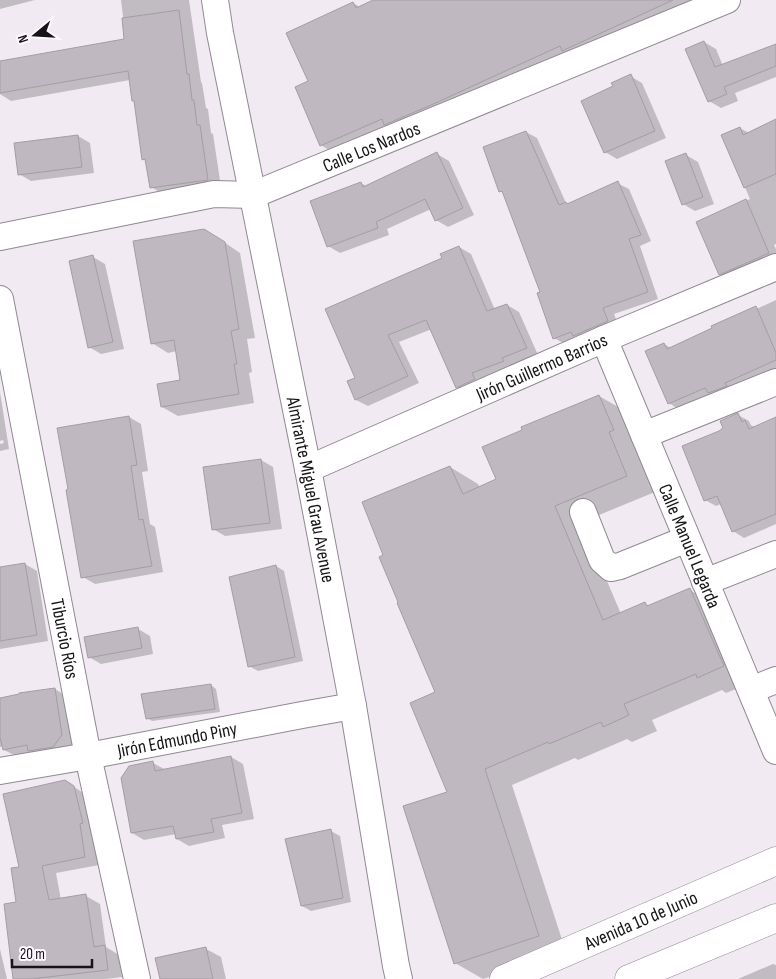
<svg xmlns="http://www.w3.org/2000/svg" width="776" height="979" viewBox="0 0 776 979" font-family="'Sofia Sans Condensed',sans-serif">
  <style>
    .shadow { fill: #0003 }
    .building { fill: #c0b8c0; stroke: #a49da5 }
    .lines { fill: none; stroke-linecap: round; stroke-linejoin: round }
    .street-casing { stroke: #908991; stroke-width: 28 }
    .secondary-casing { stroke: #908991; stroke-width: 29 }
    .street { stroke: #fff; stroke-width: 26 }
    .secondary { stroke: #fff; stroke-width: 28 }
    .labels { text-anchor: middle; stroke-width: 4; stroke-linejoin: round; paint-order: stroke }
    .street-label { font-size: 19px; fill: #161416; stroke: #fff8ff }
  </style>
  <rect width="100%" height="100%" fill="#f2eaf3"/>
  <!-- shadow -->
  <path class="shadow" d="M0 0H35L0 9Z
    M121 0H189L201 82 202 83 206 108 208 109 211 133 213 134 221 187 165 195 151 187 147 161 143 159 135 102 130 80 11 101 0 94V62L126 40Z
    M376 0H698L332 152 321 145 310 82 353 3 360 7Z
    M704 42 716 49 723 66 776 46V77L735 93 738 101 721 108 709 101Z
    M630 76 642 83 666 138 617 159 605 152 615 87Z
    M776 121V244L774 245 776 249V261L732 281 720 274 697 222 750 199 723 135 740 128 749 133Z
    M526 132 537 138 566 203 569 205 617 183 629 189 651 241 640 246 658 299 614 314 619 327 565 344 554 338 541 293 504 193 500 191Z
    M78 136 90 143 94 173 31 181 19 174Z
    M437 154 449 161 474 215 448 227 436 220 431 209 387 229 389 235 340 253 328 246 361 183 366 186Z
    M686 155 698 162 714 204 695 211 683 204Z
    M221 240 240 253 255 338 247 339 252 372 249 373 254 403 178 416 162 407 181 381 177 351 168 353 152 343Z
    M459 247 471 254 495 310 507 305 519 312 538 355 513 364 515 368 469 394 457 387 432 329 399 342 419 383 368 406 356 400 348 382 357 378 443 259Z
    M93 257 105 264 124 349 101 354 89 347Z
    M776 300V371L680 410 669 403 664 344 671 348Z
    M0 392 9 449 0 451V444L4 443 3 440 0 441Z
    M599 396 627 412 655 492 582 522 621 614 645 604 650 607 690 590 718 606 751 683 726 693 722 690 652 720 657 731 632 742 627 739 578 760 575 758 512 785 566 952 483 979 455 963 449 792 437 693 385 556 450 467 478 484 480 488 498 480Z
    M738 415 749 421 751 425 756 428 776 418V524L744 538 733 531 721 504 716 506 705 500 725 429Z
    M129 417 141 424 148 471 142 472 150 524 155 527 163 572 95 584 83 577Z
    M261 460 273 467 282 529 225 536 213 529Z
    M25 564 37 571 48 641 0 649V568Z
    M276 566 284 571 303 661 258 671 249 666Z
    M138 629 150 636 153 654 101 664 89 657Z
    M211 685 216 689 220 712 152 721 147 718Z
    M55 689 68 697 75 743 67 754 18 757 4 750 3 746 0 747V700Z
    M231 757 243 764 254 819 222 825 225 838 189 846 177 839 176 834 144 840 132 833 153 763 166 770Z
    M65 781 88 796 99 865 56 873 61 900 86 896 100 904 106 947 119 955 122 977 106 979H31L21 868Z
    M331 831 340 836 351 902 311 911 302 906Z
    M0 949 7 979H0Z
    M206 949 221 957 226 979H162Z
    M773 964 776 965V979H738Z"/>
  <!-- building -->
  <path class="building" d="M373 0H673L562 51 560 46 429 106 384 125 382 119 320 146 295 87 308 81 286 33 353 2 356 8Z
    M179 10 187 74H189L192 100H194L197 125H200L208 180 150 188 145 159 142 160 134 101H132L128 71 0 93V61L124 39 122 18Z
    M704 41 715 67 776 44V66L724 87 727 94 708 102 685 49Z
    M631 74 655 131 604 153 581 101 613 86 611 83Z
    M776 119V174L744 188 721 135 740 127 743 135Z
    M526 131 559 205 566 202 567 204 618 181 641 235 629 239 648 292 603 308 608 321 573 336 571 332 553 339 537 293 540 292 502 191 499 192 483 147Z
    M78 135 82 167 18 175 14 143Z
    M437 152 463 208 435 221 425 199 376 222 378 228 327 247 310 201 361 182 363 187Z
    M686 153 703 197 682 205 665 161Z
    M746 199 769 253 719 275 696 222Z
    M204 229 225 242 239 329 231 331 237 364H234L239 394 161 407 157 384 180 380 174 340 151 344 133 241Z
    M459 246 487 311 507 304 527 348 502 358 504 361 472 373 475 379 456 388 426 320 388 335 408 376 355 400 347 381 355 378 325 309 442 258 440 254Z
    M93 255 113 342 88 348 69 261Z
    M756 306 776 353V360L725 383 727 386 708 393 705 388 668 404 645 351 664 343 667 349 712 328 711 326Z
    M599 395 614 430 609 432 627 476 555 506 603 620 645 602 647 606 690 588 724 666 697 678 696 674 624 704 629 715 603 727 601 722 549 744 548 742 485 769 539 936 454 964 403 806 447 792 410 703 435 692 397 603 398 602 379 557 383 555 362 502 450 466 463 494 496 479 482 447 522 430 521 427Z
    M738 413 742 422 745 420 749 429 776 417V514L732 532 717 496 704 501 682 446 719 431 723 428 720 421Z
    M129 416 137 465 131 466 139 520 143 519 152 566 81 578 66 490 68 489 57 428Z
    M261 459 270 523 212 530 203 467Z
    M25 563 37 635 0 641V567Z
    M276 565 295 657 248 667 229 577Z
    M138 627 142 648 88 658 84 637Z
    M211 684 215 709 146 719 141 694Z
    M55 688 62 735 53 747 28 751 27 745 3 750 0 737V698L19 694V693Z
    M231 756 242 813 211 819 214 832 176 839 173 826 131 833 121 778 129 766 153 761 155 771Z
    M65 780 74 786 83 823 80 824 85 857 42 866 49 900 86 894 94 947 105 945 108 970 31 979H13L4 904 16 902 11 868 19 867 3 794Z
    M331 829 343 898 301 906 285 839Z
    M206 947 213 979H160L155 958Z"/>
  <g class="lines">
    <defs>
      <g id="street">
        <path id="s1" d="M215 0 220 33 308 469 353 706 396 966 399 979"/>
        <path id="s2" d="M0 237 214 194 253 195 727 0"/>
        <path id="s3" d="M0 299 88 756 137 979"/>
        <path id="s4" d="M604 339 776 751"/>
        <path d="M644 435 776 382"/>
        <path id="s5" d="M308 469 604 339 776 267"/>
        <path d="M583 512 602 560 611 568 620 566 687 539"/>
        <path d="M705 582 776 554"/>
        <path d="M751 690 776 680"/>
        <path id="s6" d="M0 771 88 756 302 715 353 706"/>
      </g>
      <g id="secondary">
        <path id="s7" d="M504 979 776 861"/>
        <path d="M629 979 776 918"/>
      </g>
    </defs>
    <!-- street casing -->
    <use href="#street" class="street-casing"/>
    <!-- secondary casing -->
    <use href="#secondary" class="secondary-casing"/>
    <!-- street -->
    <use href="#street" class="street"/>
    <!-- secondary -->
    <use href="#secondary" class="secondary"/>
  </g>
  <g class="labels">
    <!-- street labels -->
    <g class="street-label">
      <text dy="7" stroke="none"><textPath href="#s2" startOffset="385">Calle Los Nardos</textPath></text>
      <text dy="7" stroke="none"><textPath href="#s5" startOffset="255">Jirón Guillermo Barrios</textPath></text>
      <text dy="7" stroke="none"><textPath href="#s1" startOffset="499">Almirante Miguel Grau Avenue</textPath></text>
      <text dy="7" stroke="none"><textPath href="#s4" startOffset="224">Calle Manuel Legarda</textPath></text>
      <text dy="7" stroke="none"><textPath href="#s3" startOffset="346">Tiburcio Ríos</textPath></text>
      <text dy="7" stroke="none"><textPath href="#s6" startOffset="180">Jirón Edmundo Piny</textPath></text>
      <text dy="7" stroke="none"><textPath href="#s7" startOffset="149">Avenida 10 de Junio</textPath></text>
    </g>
  </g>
  <!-- north arrow -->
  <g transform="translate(35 35) rotate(252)" stroke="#fff8ff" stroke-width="4" paint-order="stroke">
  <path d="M0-4L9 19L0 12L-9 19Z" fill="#161416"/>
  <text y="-8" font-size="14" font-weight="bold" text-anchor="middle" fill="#161416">N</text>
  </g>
  <!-- scale -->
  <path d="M12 959v8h80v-8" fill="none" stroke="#161416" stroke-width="2.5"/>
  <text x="20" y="959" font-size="15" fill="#161416" stroke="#fff8ff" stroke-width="4" paint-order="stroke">20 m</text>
</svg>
